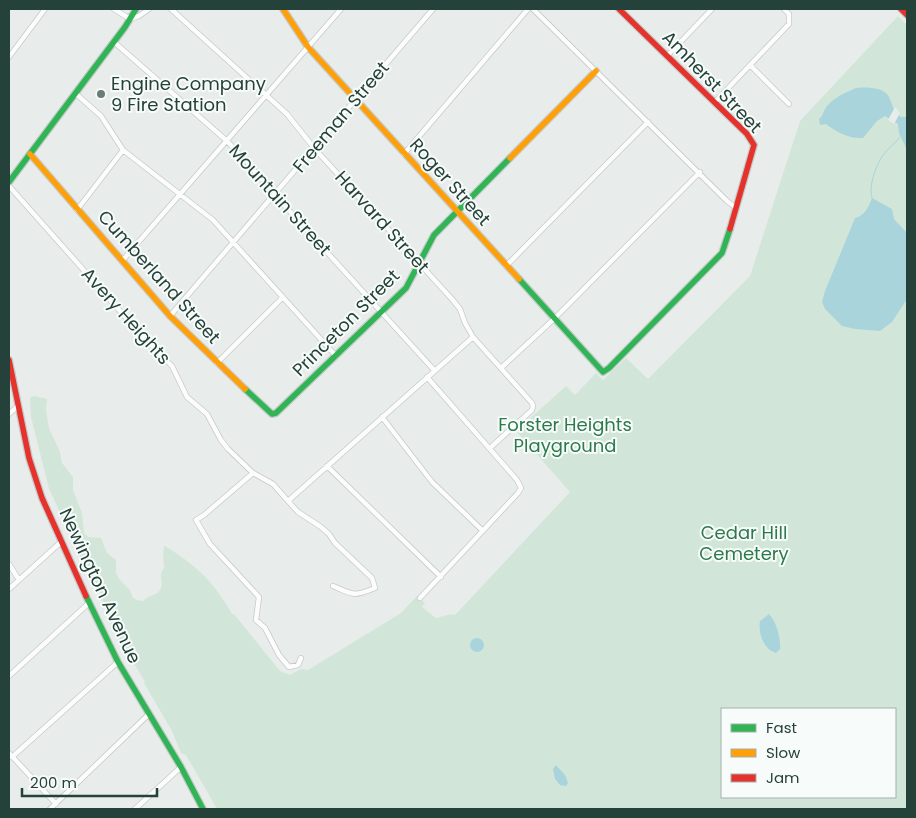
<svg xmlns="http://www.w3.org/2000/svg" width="916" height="818" viewBox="0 0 916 818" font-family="Poppins,sans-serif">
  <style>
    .green { fill: #d1e6d8; fill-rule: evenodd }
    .water { fill: #a9d4db }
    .pier { fill: #e8edeb }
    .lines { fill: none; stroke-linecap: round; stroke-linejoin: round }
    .stream { stroke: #a9d4db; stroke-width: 1 }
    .street-casing { stroke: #c5cac8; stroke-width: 6 }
    .fast-casing { stroke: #c3cbc8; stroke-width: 8 }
    .slow-casing { stroke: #c3cbc8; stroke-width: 8 }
    .jam-casing { stroke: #c3cbc8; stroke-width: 8 }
    .street { stroke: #fcfcfc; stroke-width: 4.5 }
    .fast { stroke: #30b455; stroke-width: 5.5 }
    .slow { stroke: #ff9f0a; stroke-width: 5.5 }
    .jam { stroke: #e5322d; stroke-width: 5.5 }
    .poi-dot { fill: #697e78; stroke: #f7fbf9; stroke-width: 2 }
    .labels { text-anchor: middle; stroke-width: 4; stroke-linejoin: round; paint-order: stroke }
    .street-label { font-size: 18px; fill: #24423a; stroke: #f7fbf9 }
    .poi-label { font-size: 18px; fill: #24423a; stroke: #f7fbf9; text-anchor: start }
    .park-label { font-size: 18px; fill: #2d7a4b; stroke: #f7fbf9 }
  </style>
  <rect width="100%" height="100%" fill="#e8edeb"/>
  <!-- green -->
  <path class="green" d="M898 16 907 25V807L906 809H217L186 755 181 753 172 731 144 683 145 682 113 628 99 591 81 559 70 533 49 489 31 417 30 398 34 396 47 399 46 410 49 428 60 452 62 463 73 477V490L82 513 84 533 88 537 101 538 107 553 116 560V573L120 580 130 590 133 598 137 600 143 601C147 596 153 596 157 593 165 587 160 580 161 574 162 569 164 571 164 566 163 559 163 553 164 546H165C183 557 202 571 215 588 222 597 227 606 233 615L234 614 280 671 290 675 301 669 308 670 401 613 417 596 425 603 422 607 436 618 451 614 455 615 570 492 516 431 566 386 575 395 596 373 603 380 626 358 648 379 750 276 800 121ZM722 709H895V797H722Z"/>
  <!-- water -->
  <path class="water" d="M856 88C866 87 884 87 889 97 894 108 891 107 901 117H907V150L899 133 898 124 885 116 877 121 863 138C849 139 836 132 826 124L820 125 819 119 822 116C827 100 841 95 856 88Z
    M872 198 892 209 894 219 907 233V299L892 322 880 331 855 329 842 326 825 309 822 302 825 291 855 218C864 216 869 207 872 198Z
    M769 614C776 621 781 638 780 649L776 653C763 649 758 633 760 621Z
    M470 645a7 7 0 1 1 14 0a7 7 0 1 1-14 0Z
    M556 765 565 775 568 783 566 786 560 785 555 779 553 769Z"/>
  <!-- pier -->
  <path class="pier" d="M895 107 900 113 894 124 888 120Z"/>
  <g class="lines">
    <!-- stream -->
    <path class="stream" d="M872 198C868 187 876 165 883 155 888 148 895 144 900 137"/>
    <defs>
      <path id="street" d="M114 9 130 19 139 16 149 9
        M171 9 287 114 314 148 451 298 460 309 465 323 473 337 532 403 533 406 532 410 490 448
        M533 9 727 201 736 208
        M114 42 227 141 247 162 275 195 434 370
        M667 56 712 9
        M9 57 45 9
        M750 65 789 104
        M75 93 101 116 123 150 213 220 336 356
        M715 102 789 24V14L784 9
        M404 154 528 9
        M9 186 144 338 172 366 187 397 207 414 221 440 228 449 253 473 273 484 288 501 473 337
        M77 210 123 150
        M122 261 341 9
        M506 266 648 122
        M170 316 433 9
        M217 363 283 297
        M501 368 554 319 700 172
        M9 414 18 406
        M382 417 432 482 483 531
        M327 466 441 577
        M253 473 204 515 196 520 210 544 259 597 256 620 265 628 279 655 289 667 298 665 301 658
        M288 501 298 512 321 527 329 534 335 543 372 578 375 588C353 597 354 595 333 586
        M9 564 19 580
        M9 589 61 542
        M420 598 518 493 521 488 517 480 427 377
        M9 676 89 603
        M9 753 56 804
        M12 757 118 662
        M50 809 149 714
        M135 809 181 767"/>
      <path id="fast" d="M9 182 125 27 136 9
        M519 279 603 372 609 368 722 253 730 229
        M245 389 272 414 276 413 406 288 434 235 510 158
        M86 596 118 662 181 767 203 809"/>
      <path id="slow" d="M283 9 308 47 519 279
        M30 154 170 316 245 389
        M510 158 596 71"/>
      <path id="jam" d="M619 9 747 134 754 145 730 229
        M901 9 907 15
        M9 360 29 458 42 498 86 596"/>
    </defs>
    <!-- street casing -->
    <use href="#street" class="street-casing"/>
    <!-- fast casing -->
    <use href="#fast" class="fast-casing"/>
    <!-- slow casing -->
    <use href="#slow" class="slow-casing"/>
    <!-- jam casing -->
    <use href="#jam" class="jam-casing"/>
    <!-- street -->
    <use href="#street" class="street"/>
    <!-- fast -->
    <use href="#fast" class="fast"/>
    <!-- slow -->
    <use href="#slow" class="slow"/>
    <!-- jam -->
    <use href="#jam" class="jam"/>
  </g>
  <!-- markers -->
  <circle class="poi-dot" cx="101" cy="94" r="5"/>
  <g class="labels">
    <!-- street labels -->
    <g class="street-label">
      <text transform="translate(712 82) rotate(46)" y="6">Amherst Street</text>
      <text transform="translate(341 117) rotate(-50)" y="6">Freeman Street</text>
      <text transform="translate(450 182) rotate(48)" y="6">Roger Street</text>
      <text transform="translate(280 200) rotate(48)" y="6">Mountain Street</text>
      <text transform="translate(382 222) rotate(48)" y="6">Harvard Street</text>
      <text transform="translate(159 277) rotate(48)" y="6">Cumberland Street</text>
      <text transform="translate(126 316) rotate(48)" y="6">Avery Heights</text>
      <text transform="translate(346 323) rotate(-45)" y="6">Princeton Street</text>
      <text transform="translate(100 586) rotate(65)" y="6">Newington Avenue</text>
    </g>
    <!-- poi labels -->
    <g class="poi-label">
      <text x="111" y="90">Engine Company<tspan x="111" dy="21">9 Fire Station</tspan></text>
    </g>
    <!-- park labels -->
    <g class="park-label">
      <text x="565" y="431">Forster Heights<tspan x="565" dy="21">Playground</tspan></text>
      <text x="744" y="539">Cedar Hill<tspan x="744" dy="21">Cemetery</tspan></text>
    </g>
  </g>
  <!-- border -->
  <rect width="916" height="818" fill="none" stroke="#24423a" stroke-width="20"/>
  <!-- legend -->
  <rect x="721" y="708" width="175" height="90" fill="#f7fbf9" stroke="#a3b1ad"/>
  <rect x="731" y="724" width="25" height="8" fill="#30b455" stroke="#a3b1ad"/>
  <text x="766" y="733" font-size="15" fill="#24423a">Fast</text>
  <rect x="731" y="749" width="25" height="8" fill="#ff9f0a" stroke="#a3b1ad"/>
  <text x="766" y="758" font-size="15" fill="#24423a">Slow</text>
  <rect x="731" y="774" width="25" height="8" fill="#e5322d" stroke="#a3b1ad"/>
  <text x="766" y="783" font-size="15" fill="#24423a">Jam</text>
  <!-- scale -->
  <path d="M22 788v8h135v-8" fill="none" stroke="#24423a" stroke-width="2.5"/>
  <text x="30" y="788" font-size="15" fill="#24423a" stroke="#f7fbf9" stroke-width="4" paint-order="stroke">200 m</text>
</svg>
